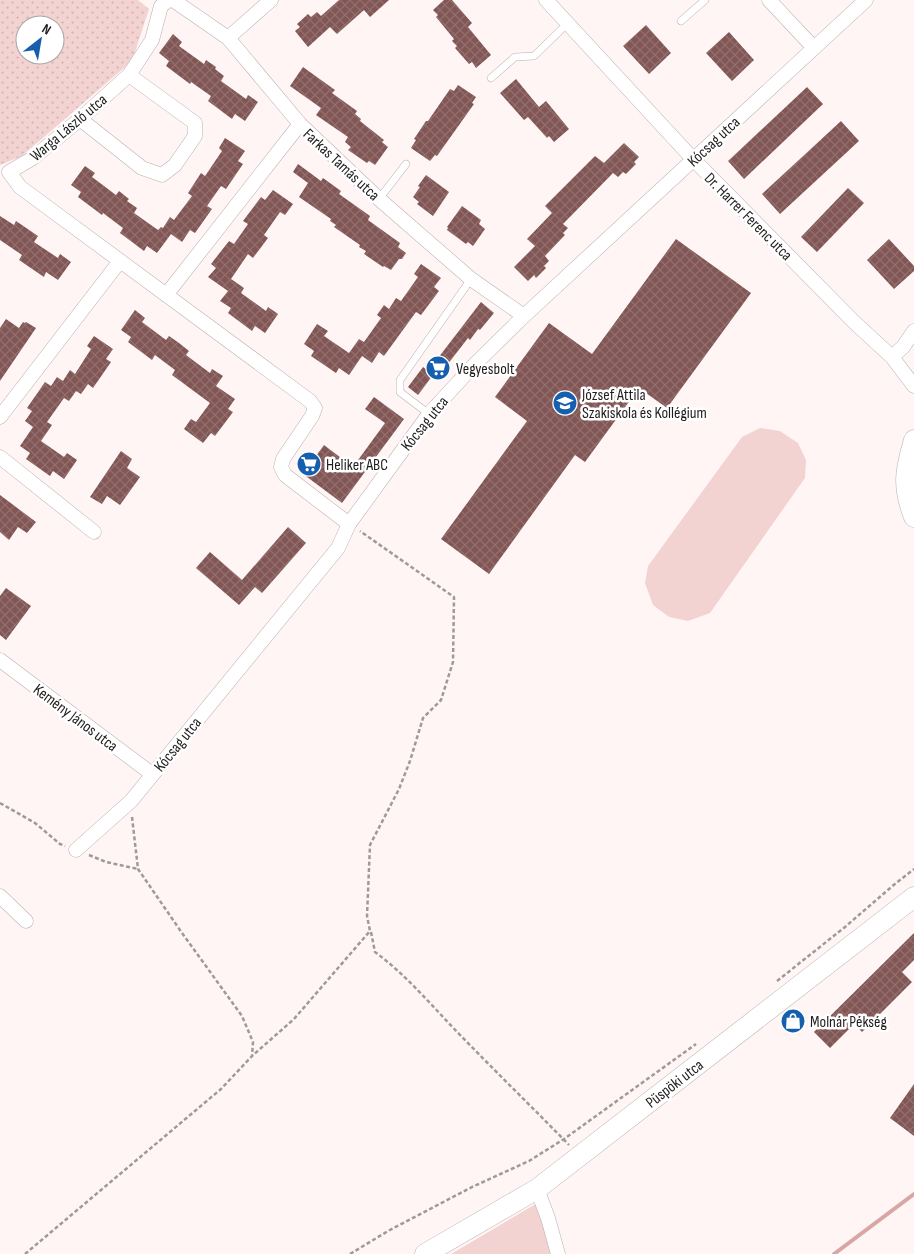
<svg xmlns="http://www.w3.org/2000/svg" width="914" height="1254" viewBox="0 0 914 1254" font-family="'Sofia Sans Condensed',sans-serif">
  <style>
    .grass { fill: #f3d3d2 }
    .garden { fill: url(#garden-dots); fill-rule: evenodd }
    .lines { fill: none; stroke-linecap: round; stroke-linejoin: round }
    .stream { stroke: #d8a7a5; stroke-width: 4 }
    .building { fill: url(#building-cross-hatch) }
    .lane-casing { stroke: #baafaf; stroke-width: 8 }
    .street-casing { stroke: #baafaf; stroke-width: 15 }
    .secondary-casing { stroke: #baafaf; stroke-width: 21 }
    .path { stroke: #a09999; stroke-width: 2.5; stroke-dasharray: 4 2.5; stroke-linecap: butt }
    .lane { stroke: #fff; stroke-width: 7 }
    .street { stroke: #fff; stroke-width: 14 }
    .secondary { stroke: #fff; stroke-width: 20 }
    .labels { text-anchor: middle; stroke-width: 5; stroke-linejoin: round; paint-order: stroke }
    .street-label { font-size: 16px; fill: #211d1d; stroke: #fff }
    .poi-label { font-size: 16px; fill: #211d1d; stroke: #fff; text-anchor: start }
  </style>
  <defs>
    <pattern id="garden-dots" width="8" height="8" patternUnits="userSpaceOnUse" patternTransform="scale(1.25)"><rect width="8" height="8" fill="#f3d3d2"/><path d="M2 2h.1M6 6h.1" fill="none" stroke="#d0b5b4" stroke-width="1.8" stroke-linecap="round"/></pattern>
    <pattern id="building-cross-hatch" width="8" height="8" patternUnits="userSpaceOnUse" patternTransform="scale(1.25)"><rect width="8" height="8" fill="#815655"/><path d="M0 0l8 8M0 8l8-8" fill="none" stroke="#906f6e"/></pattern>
  </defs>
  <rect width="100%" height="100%" fill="#fff5f5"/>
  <!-- grass -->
  <path class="grass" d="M760 428 780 431 798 443 806 460 805 478 710 613 688 621 669 617 653 605 645 583 648 566 742 437Z
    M539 1202 556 1254H451Z"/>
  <!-- garden -->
  <path class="garden" d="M0 0H138L149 9 132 61 22 156 0 165ZM25 25H55V55H25Z"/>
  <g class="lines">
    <!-- stream -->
    <path class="stream" d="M834 1254 914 1194"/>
  </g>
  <!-- building -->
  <path class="building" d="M339 0H389L370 17 364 10 337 34 330 27 308 47 295 31 300 27 297 24 308 14 311 17 317 12 321 16Z
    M444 0H452L472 23 468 27 491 55 476 68 472 62 469 64 455 48 457 46 452 41 454 39 436 17 438 15 433 10Z
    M646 25 671 53 649 74 623 46Z
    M729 32 754 60 732 81 706 53Z
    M173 34 182 42 179 46 204 64 206 60 216 67 215 69 224 76 221 81 246 99 248 95 258 102 245 121 235 114 232 119 208 101 211 96 191 82 190 84 166 66 169 61 159 53Z
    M303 67 335 90 332 93 357 111 355 114 361 119 360 121 384 140 382 142 388 147 375 165 369 161 367 163 348 150 351 147 345 142 348 137 316 115 321 108 290 86Z
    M516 79 539 107 546 101 569 129 554 142 549 136 547 138 528 117 524 120 500 93Z
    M458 85 476 97 472 103 474 104 437 156 435 155 430 161 411 148 416 140 414 139 426 121H428L450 89 454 91Z
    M807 87 823 104 744 179 728 161Z
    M841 121 859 141 780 214 762 194Z
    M225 138 245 151 238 161 243 164 226 189 221 186 207 206 212 209 195 233 190 230 182 242 171 234 157 253 147 246 144 251 120 233 123 228 103 213 102 215 78 197 81 192 71 185 85 166 95 173 92 177 116 195 119 191 129 199 127 201 137 208 134 213 158 230 161 227 163 228 170 217 174 220 192 196 188 193 201 173 205 176 222 151 219 148Z
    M624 143 639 157 634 162 636 164 626 174 623 172 618 177 613 173 563 224 568 228 563 233 565 235 545 256 549 261 544 266 546 268 536 278 534 275 528 281 514 267 535 246 527 239 552 213 545 206 595 156 604 163Z
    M298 164 321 181 323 178 341 191 339 194 370 216 368 220 400 243 398 247 406 253 402 259H399L391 270 384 266 383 267 364 254 366 251 359 247 360 245 334 227 336 225 330 221 331 219 299 197 308 183 293 172Z
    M426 175 449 192 433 216 417 204 419 202 413 197 420 187 418 186Z
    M848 188 864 203 817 252 801 237Z
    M273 190 293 204 285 215 280 212 264 235 268 238 253 258 248 254 231 279 244 288 241 293 266 311 268 307 278 314 265 333 255 326 252 331 228 313 231 308 220 301 228 291 208 277 216 268 211 264 218 255 229 241 234 244 248 224 243 221 261 197 265 200Z
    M462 206 481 220 479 224 485 229 473 246 468 242 466 244 447 230 448 228 447 227Z
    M0 216 14 225 16 221 38 236 34 242 58 258 60 254 71 262 58 280 46 272 44 277 19 260 22 255 0 240Z
    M676 239 751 293 667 408 639 388 585 462 575 455 489 574 441 539 527 421 495 397 549 323 592 354Z
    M889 239 914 266V271L894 289 867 260Z
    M421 264 441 278 434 287 439 291 421 315 416 312 384 356 379 352 372 363 362 356 349 375 339 368 336 373 311 356 314 351 304 344 317 324 328 331 324 336 349 353 359 339 364 342 381 318 377 315 384 305 389 309 396 298 401 301 418 277 414 274Z
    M481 302 494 313 480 330 478 329 470 340 468 338 444 369 435 362Z
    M135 310 145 318 142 322 166 340 169 336 179 343 189 351 186 355 210 373 212 369 223 376 216 386 235 399 228 409 233 412 215 436 211 433 203 443 184 429 191 419 196 422 210 403 172 375 175 370 155 355 152 360 128 342 131 337 121 330Z
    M6 319 19 328 23 322 25 323 26 322 36 328 0 381V328Z
    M94 336 113 349 106 359 111 362 93 388 88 384 81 394 76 391 69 401 64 398 47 422 52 425 41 441 64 457 67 453 77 460 64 479 53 471 50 476 26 459 30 453 20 446 33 427 25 421 32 411 27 408 45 382 51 386 57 377 63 381 70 370 75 374 91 349 87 346Z
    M423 367 433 375 418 395 408 387Z
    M374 397 404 419 342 503 303 474 324 445 353 467 385 423 365 409Z
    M121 451 132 459 127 468 140 477 120 505 107 496 102 504 90 497Z
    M0 495 36 522 27 533 18 527 9 540 0 532Z
    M288 527 306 543 262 593 255 587 239 605 196 568 210 552 242 580Z
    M6 588 31 606 6 640 0 635V596Z
    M914 933V960L902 972 912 982 862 1032 854 1024 830 1048 814 1032Z
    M914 1084V1136L890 1118Z"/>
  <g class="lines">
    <defs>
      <path id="lane" d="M681 21 705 0
        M491 78 515 57 534 56 568 23
        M379 199 406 164
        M429 414 400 392V380L471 279"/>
      <path id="street" d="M169 0 161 6 152 40 129 75 80 119 33 158 9 172 20 187 310 401 315 408 312 416 283 459 281 467 285 475 349 524
        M173 0 228 38 300 124 379 199 471 279 524 316
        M546 0 693 159 854 322 892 357 914 386
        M769 0 814 48
        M228 38 271 0
        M80 119 142 168 162 175 175 165 195 136V123L129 75
        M166 295 300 124
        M892 357 903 347 914 331
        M0 417 120 261
        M0 457 94 532
        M0 660 152 774
        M76 850 131 801 338 548 349 524 429 414 475 364 524 316 866 0
        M0 896 26 921
        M537 1189 548 1218 558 1254"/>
      <path id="secondary" d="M914 440C905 471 902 486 914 517
        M425 1254 537 1189 914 897"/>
    </defs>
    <!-- lane casing -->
    <use href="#lane" class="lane-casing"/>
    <!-- street casing -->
    <use href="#street" class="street-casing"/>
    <!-- secondary casing -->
    <use href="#secondary" class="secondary-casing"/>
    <!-- path -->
    <path class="path" d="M0 803 35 823 60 844 65 846
      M132 817 138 869 182 933 242 1016 253 1042 252 1056
      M89 855 106 862 138 869
      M371 932 375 952C409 977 436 1011 466 1041 500 1076 535 1110 569 1145
      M777 981 845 927 896 883 914 869
      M25 1254 221 1089 252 1056 294 1019 370 931 367 916 370 845 399 789 410 761 423 718 441 700 453 662 454 597 360 531
      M350 1254 388 1231 472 1187 529 1161 564 1139 696 1044"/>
    <!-- lane -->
    <use href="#lane" class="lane"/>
    <!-- street -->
    <use href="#street" class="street"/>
    <!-- secondary -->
    <use href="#secondary" class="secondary"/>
  </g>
  <!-- icons -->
  <defs>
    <symbol id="supermarket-disc" viewBox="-11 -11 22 22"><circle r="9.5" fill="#165fae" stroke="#fff"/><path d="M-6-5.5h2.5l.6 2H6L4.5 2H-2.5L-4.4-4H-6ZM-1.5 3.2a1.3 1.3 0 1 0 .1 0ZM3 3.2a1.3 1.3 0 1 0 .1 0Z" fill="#fff"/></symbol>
    <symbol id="school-disc" viewBox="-11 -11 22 22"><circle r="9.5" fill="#165fae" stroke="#fff"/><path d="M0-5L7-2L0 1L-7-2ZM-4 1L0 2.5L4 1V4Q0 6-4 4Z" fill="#fff"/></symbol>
    <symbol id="shop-disc" viewBox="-11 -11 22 22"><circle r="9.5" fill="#165fae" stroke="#fff"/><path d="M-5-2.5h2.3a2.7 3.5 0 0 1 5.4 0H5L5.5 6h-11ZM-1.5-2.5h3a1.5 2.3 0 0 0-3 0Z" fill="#fff"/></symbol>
  </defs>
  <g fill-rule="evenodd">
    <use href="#supermarket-disc" x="424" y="354" width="28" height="28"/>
    <use href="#school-disc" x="551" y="389" width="28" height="28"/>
    <use href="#supermarket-disc" x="295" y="450" width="28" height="28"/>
    <use href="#shop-disc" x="779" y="1007" width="28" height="28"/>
  </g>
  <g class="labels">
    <!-- street labels -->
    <g class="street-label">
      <text transform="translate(68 127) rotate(-40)" y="6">Warga László utca</text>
      <text transform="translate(713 141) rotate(-43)" y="6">Kócsag utca</text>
      <text transform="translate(342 164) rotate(43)" y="6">Farkas Tamás utca</text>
      <text transform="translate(749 216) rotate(45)" y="6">Dr. Harrer Ferenc utca</text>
      <text transform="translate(424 423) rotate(-51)" y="6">Kócsag utca</text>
      <text transform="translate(76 717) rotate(37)" y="6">Kemény János utca</text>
      <text transform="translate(177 744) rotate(-51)" y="6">Kócsag utca</text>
      <text transform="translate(674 1083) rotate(-38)" y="6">Püspöki utca</text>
    </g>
    <!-- poi labels -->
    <g class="poi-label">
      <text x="456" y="374">Vegyesbolt</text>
      <text x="582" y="400">József Attila<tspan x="582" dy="18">Szakiskola és Kollégium</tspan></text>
      <text x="326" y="470">Heliker ABC</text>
      <text x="810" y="1027">Molnár Pékség</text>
    </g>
  </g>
  <!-- north arrow -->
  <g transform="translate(40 40) rotate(31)"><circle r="24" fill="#ffffff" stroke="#a6a5a5"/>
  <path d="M0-4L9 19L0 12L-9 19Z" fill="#165fae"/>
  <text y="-8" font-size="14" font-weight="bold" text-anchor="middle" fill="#211d1d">N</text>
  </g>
</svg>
